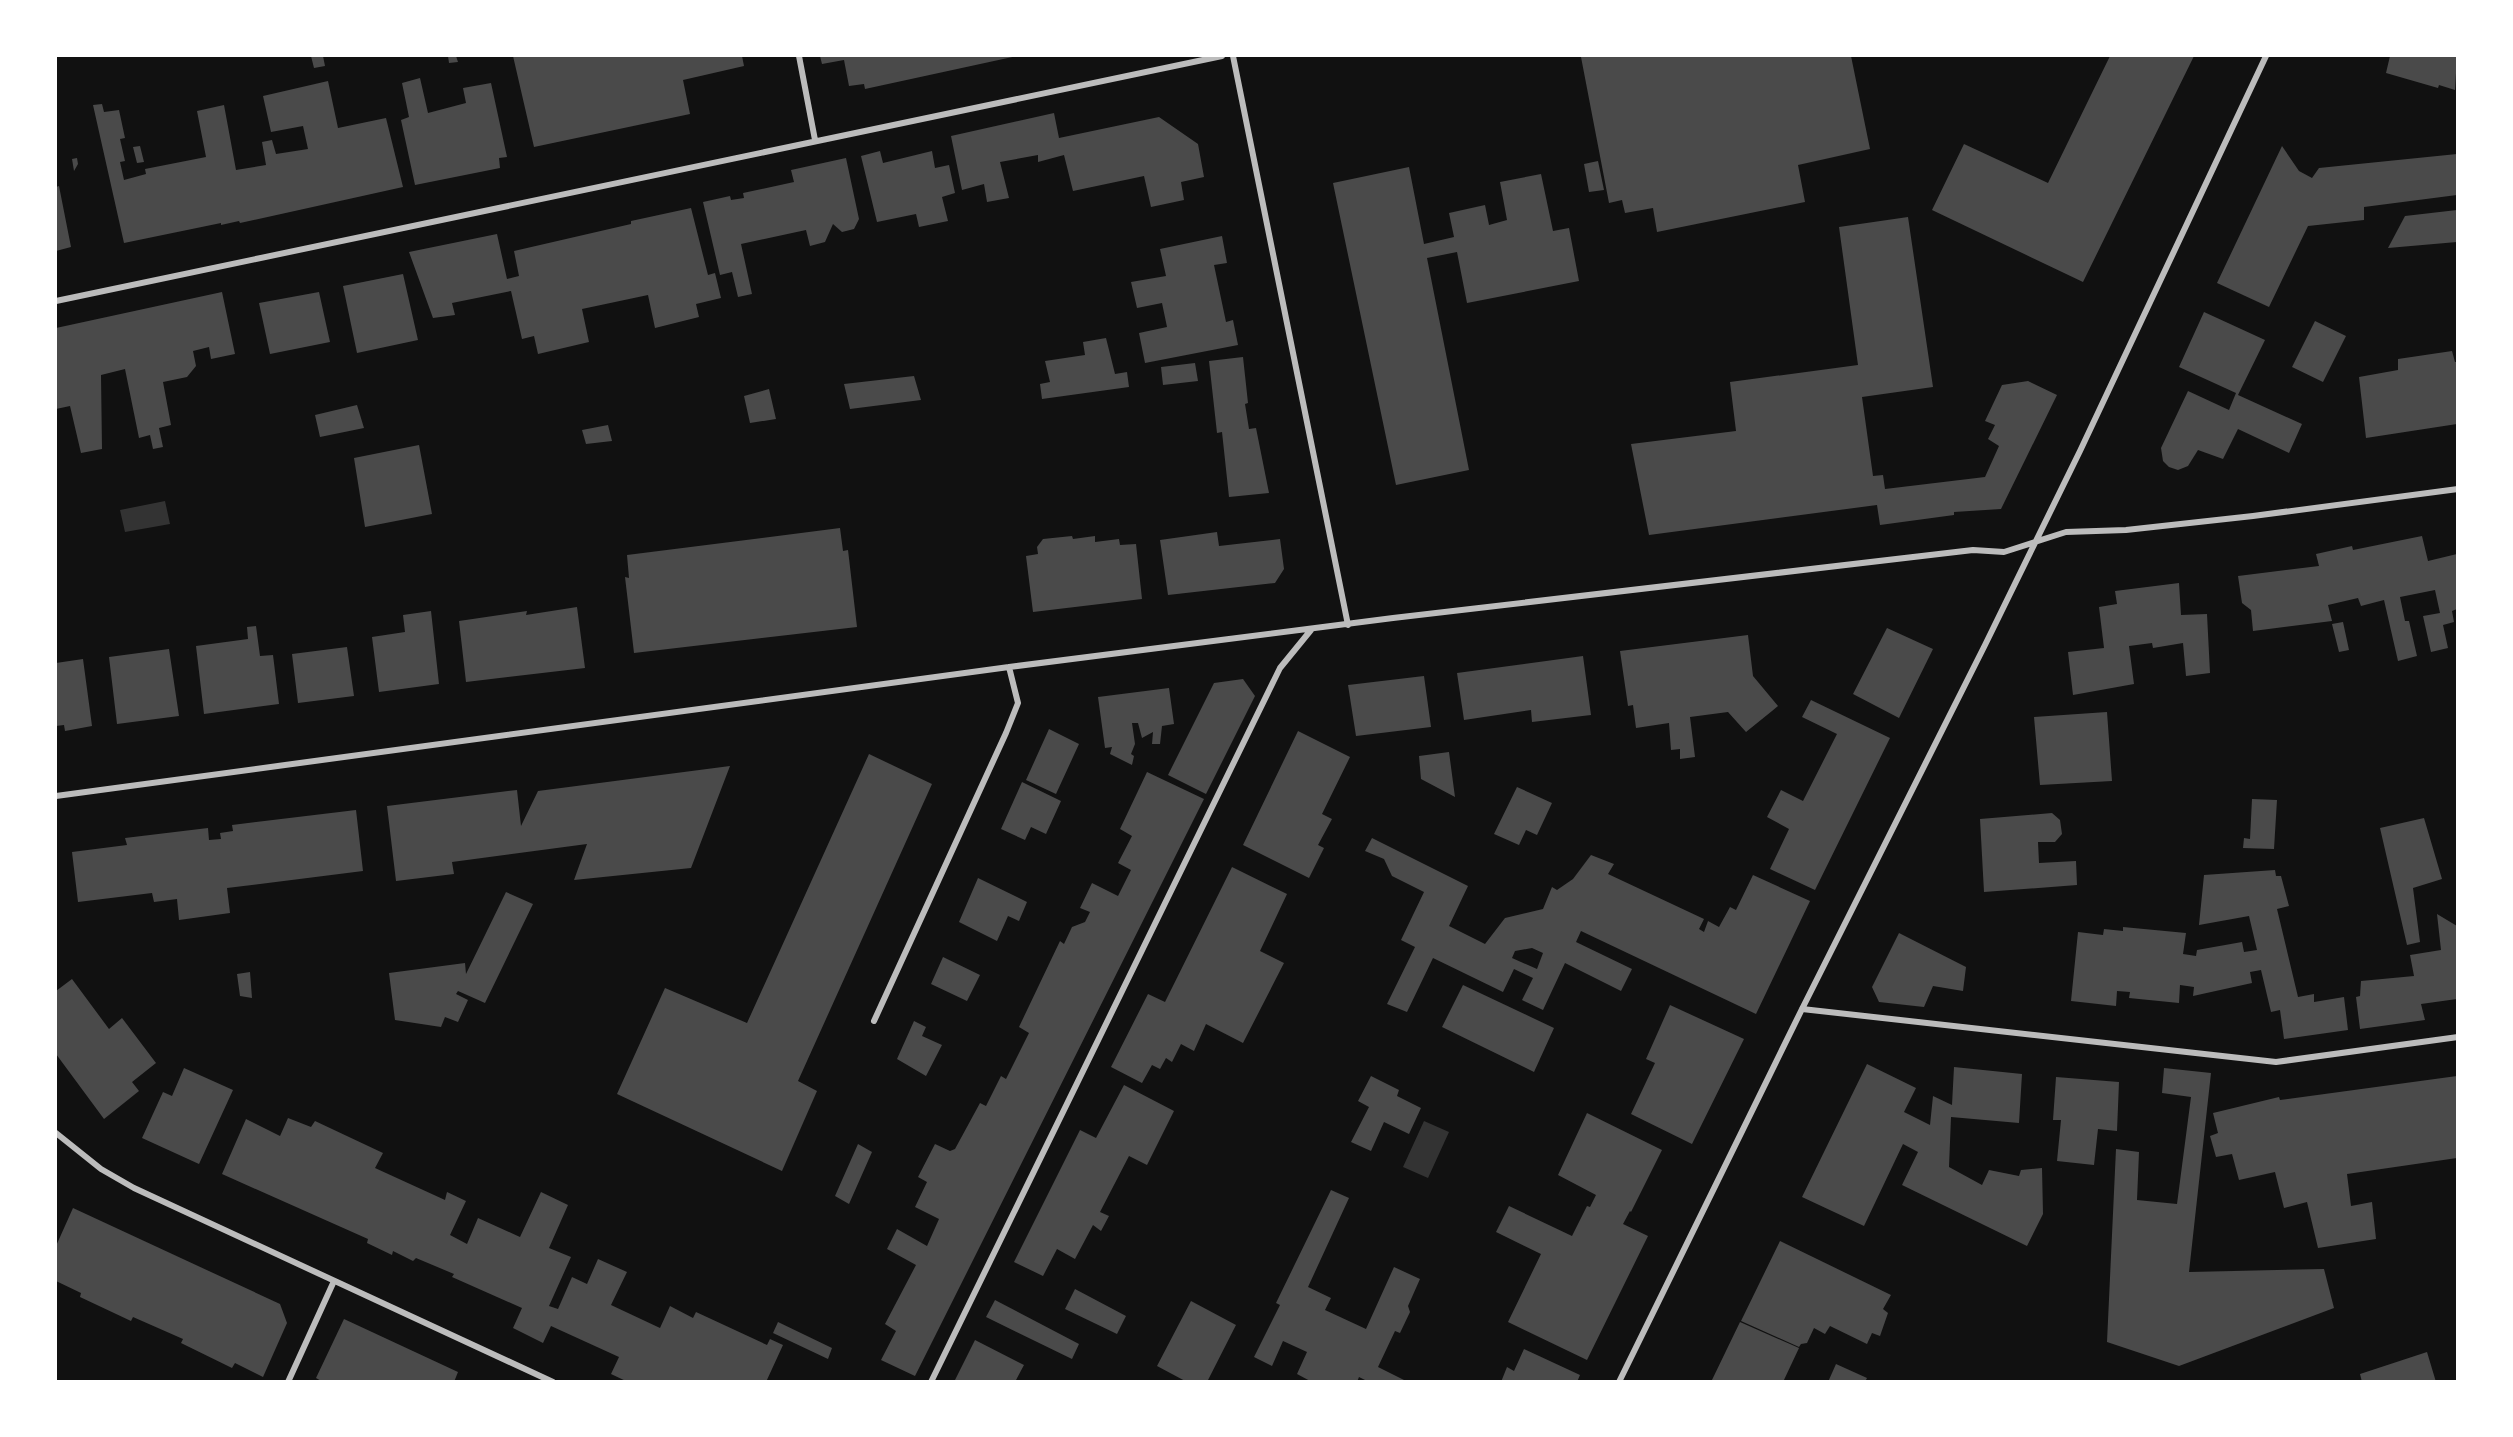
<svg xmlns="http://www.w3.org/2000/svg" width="2513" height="1437" viewBox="0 0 2513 1437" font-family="'DejaVu Sans',sans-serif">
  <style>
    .water { fill: #333 }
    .building { fill: #4a4a4a; fill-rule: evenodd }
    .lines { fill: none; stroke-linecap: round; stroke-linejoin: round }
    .minor { stroke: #bcbcbc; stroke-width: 6 }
  </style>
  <rect width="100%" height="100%" fill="#111"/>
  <!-- water -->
  <path class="water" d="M165 501 170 524 125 532 120 510Z
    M1424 1121 1449 1132 1428 1178 1403 1167Z"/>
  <!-- building -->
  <path class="building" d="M311 56H323L325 66 314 68Z
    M448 56H456L458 62 449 63Z
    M513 56H742L744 66 683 80 690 114 534 147Z
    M820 56H1017L865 89 864 84 849 86 844 60 822 64Z
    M1590 56H1851L1870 149 1798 165 1805 202 1657 232 1653 208 1625 213 1622 200 1609 203 1581 57Z
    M2110 56H2194L2083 282 1932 210 1964 144 2048 183Z
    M2390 56H2457L2455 90 2439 85 2438 88 2386 73Z
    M420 78 428 113 466 103 463 88 491 83 507 157 499 158 500 168 415 185 401 120 409 117 402 83Z
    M328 81 338 128 386 118 403 187 240 223 239 221 221 225V223L124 243 93 105 102 104 104 112 119 110 125 138 120 139 125 161 120 162 124 180 146 174 145 169 206 157 197 111 224 105 236 170 266 165 262 142 272 140 276 154 308 149 303 126 271 132 263 96Z
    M1054 113 1059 138 1159 117 1198 144 1204 177 1181 182 1184 200 1151 207 1144 176 1073 191 1064 155 1038 162V155L1000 162 1009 198 987 202 984 184 962 190 951 136Z
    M140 146 144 162 137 163 133 147Z
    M2282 146 2299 171 2312 178 2319 168 2457 154V195L2364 207V220L2308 226 2269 307 2217 283Z
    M880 151 883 163 932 151 935 168 949 165 955 193 942 197 948 221 919 227 916 214 877 222 861 156Z
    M77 158 78 164 74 171 72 159Z
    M846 158 859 219 854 229 842 232 833 224 825 242 810 246 806 230 741 244 752 294 738 297 732 272 720 275 703 202 730 196 731 200 744 198 743 193 794 182 791 170Z
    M1598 161 1604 190 1589 192 1584 164Z
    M1409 167 1424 244 1454 237 1449 213 1485 205 1489 225 1507 220 1500 182 1541 174 1553 231 1569 228 1579 281 1467 303 1457 252 1427 258 1469 470 1396 485 1333 183Z
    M59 186 71 247 56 251V187Z
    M691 208 708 275 715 273 721 298 696 304 699 317 655 328 648 295 582 309 589 342 538 354 534 336 522 339 511 291 452 303 455 315 433 318 409 252 497 234 507 279 519 276 514 251 631 224V221Z
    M2457 210V242L2388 248 2405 216Z
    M1908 217 1933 387 1862 397 1873 476 1883 475 1885 489 1985 477 1999 446 1988 439 1995 425 1985 421 2002 385 2028 381 2057 395 2001 509 1954 512V515L1880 525 1877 505 1649 535 1631 444 1736 431 1730 382 1858 365 1839 227Z
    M1222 236 1227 263 1214 265 1226 322 1233 320 1238 345 1145 363 1139 333 1167 327 1162 303 1137 308 1131 282 1166 276 1160 249Z
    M403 274 418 340 357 353 343 286Z
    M222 292 235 354 211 359 209 347 193 351 196 366 187 377 163 382 171 425 159 428 163 447 153 449 150 435 139 438 125 369 101 375 102 449 81 453 70 406 56 409V328Z
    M319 292 330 342 270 354 259 303Z
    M2204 312 2265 340 2238 395 2302 424 2289 453 2238 429 2223 459 2198 450 2188 466 2178 470 2169 467 2163 461 2161 448 2188 391 2229 410 2236 393 2179 367Z
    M2315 321 2346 336 2323 382 2292 367Z
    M1106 338 1115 374 1127 372 1129 387 1042 399 1040 384 1050 382 1045 361 1085 355 1083 342Z
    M2452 351 2455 362H2457V424L2366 438 2359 377 2398 370V359Z
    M1243 357 1248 403 1245 404 1249 429 1256 428 1269 493 1229 497 1222 432 1217 433 1209 361Z
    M1195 363 1198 381 1163 385 1161 367Z
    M914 376 921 400 850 409 844 384Z
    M769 389 776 419 750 423 744 396Z
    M357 405 364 428 320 437 315 415Z
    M608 425 612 441 586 444 582 430Z
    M419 445 432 514 365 527 354 458Z
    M840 528 843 551 848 550 857 627 634 653 625 577 629 578 627 555Z
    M1217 532 1219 546 1280 539 1284 569 1275 583 1168 595 1160 540Z
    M1072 536 1073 539 1095 536V542L1119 539 1120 545 1136 544 1142 599 1033 612 1026 556 1038 554 1037 547 1043 539Z
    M2422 536 2428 561 2457 554V609L2452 611 2454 622 2443 625 2448 648 2431 652 2423 616 2440 613 2435 590 2400 597 2405 621H2409L2417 656 2398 661 2384 600 2361 606 2358 598 2328 605 2332 621 2253 631 2251 610 2242 603 2238 576 2319 566 2316 554 2352 546 2353 550Z
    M2179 583 2181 615 2207 614 2210 673 2186 676 2183 643 2153 648 2152 643 2129 646 2134 684 2073 695 2068 652 2104 648 2099 607 2117 604 2115 591Z
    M577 607 585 668 466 682 459 621 527 611 526 615Z
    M431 611 439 684 379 692 372 637 405 632 403 615Z
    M2343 622 2349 650 2339 652 2332 624Z
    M256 626 260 656 273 655 279 704 204 714 196 646 248 639 247 627Z
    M1887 628 1933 649 1899 718 1853 694Z
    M1748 635 1753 676 1778 706 1772 711 1746 732 1728 712 1690 717 1695 757 1680 759V749L1671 750 1669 723 1636 728 1633 705 1628 706 1620 651Z
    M347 647 354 696 298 703 292 654Z
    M169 649 179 716 117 724 109 657Z
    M1583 656 1591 715 1532 722 1531 710 1464 720 1457 673Z
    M83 659 92 726 65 731 64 725 56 726V663Z
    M1424 676 1431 727 1356 736 1348 685Z
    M1243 679 1255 696 1206 794 1168 775 1214 683Z
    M1169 688 1174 724 1162 726 1160 744H1152L1153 732 1142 738 1138 723H1132L1135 744 1131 754 1134 756 1132 765 1110 754 1112 747 1105 748 1098 697Z
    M1811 700 1890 738 1815 890 1770 869 1789 829 1767 817 1781 790 1803 801 1837 734 1802 717Z
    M2107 712 2112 781 2040 785 2034 717Z
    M1049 729 1079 744 1056 794 1026 780Z
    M1298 731 1350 757 1322 814 1332 819 1318 845 1324 848 1309 878 1243 845Z
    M1449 752 1455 797 1421 779 1419 756Z
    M869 754 932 784 798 1081 817 1091 782 1171 617 1094 665 988 747 1023Z
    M730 766 691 868 574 880 587 844 452 862 454 874 396 881 387 806 517 790 521 826 538 791Z
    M1147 772 1204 799 915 1376 881 1360 896 1331 885 1324 916 1265 887 1249 897 1229 927 1246 939 1219 915 1207 927 1182 918 1177 935 1144 950 1151 955 1149 980 1103 986 1106 1001 1076 1006 1079 1029 1033 1019 1027 1060 941 1064 944 1072 927 1085 922 1090 912 1080 908 1092 883 1118 896 1131 870 1118 863 1132 836 1120 829Z
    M1022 782 1061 801 1046 834 1031 827 1025 840 1001 829Z
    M1517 787 1552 803 1537 835 1526 830 1519 845 1494 834Z
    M2252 799 2277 800 2274 849 2243 848 2244 838 2250 839Z
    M356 810 363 871 227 888 230 913 179 920 177 899 154 902 152 893 78 902 72 852 127 845 125 838 208 828 209 840 221 839 220 833 233 831 232 825Z
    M2052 813 2060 820 2062 834 2055 842H2038L2039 863 2076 861 2077 885 1984 892 1980 819Z
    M2424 818 2442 879 2413 888 2420 942 2407 945 2380 828Z
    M1372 838 1468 886 1449 926 1485 944 1505 918 1543 909 1552 887 1557 890 1573 879 1591 855 1614 864 1608 874 1704 919 1699 929 1704 932 1708 921 1719 927 1730 907 1736 910 1753 875 1810 901 1756 1014 1581 931 1576 942 1632 969 1621 991 1565 963 1543 1010 1522 1000 1533 978 1514 969 1503 992 1433 958 1407 1012 1387 1004 1415 947 1401 940 1424 892 1392 876 1384 859 1365 851ZM1532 948 1543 953 1537 969 1512 958 1515 951Z
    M1232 867 1287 894 1260 951 1284 963 1243 1043 1206 1024 1194 1051 1181 1044 1172 1062 1166 1058 1160 1069 1152 1065 1142 1083 1111 1067 1148 994 1165 1002Z
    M2275 870 2276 876H2281L2289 906 2277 909 2298 997 2314 994V1002L2344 997 2348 1030 2284 1039 2280 1010 2271 1012 2261 970 2250 972 2252 983 2193 996 2194 987 2180 985 2179 1003 2129 998 2130 992 2117 991 2116 1006 2071 1001 2078 932 2103 935 2104 929 2123 931V927L2186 933 2183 954 2196 956 2197 950 2242 942 2244 952 2257 950 2249 916 2199 925 2204 875Z
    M978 878 1027 902 1019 921 1008 916 997 941 959 922Z
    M506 892 533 904 485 1003 458 991 456 994 468 1000 458 1022 445 1017 441 1027 395 1020 389 973 465 963 466 974Z
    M2437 914 2457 926V999L2421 1004 2425 1020 2360 1029 2356 997 2360 996 2361 981 2414 976 2410 955 2441 950Z
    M1899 933 1966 967 1963 991 1933 986 1924 1007 1879 1002 1872 987Z
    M943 957 980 975 967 1001 931 984Z
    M250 972 252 998 240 996 237 974Z
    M72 979 109 1029 122 1018 156 1063 132 1082 139 1091 104 1119 56 1054V991Z
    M1463 985 1554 1028 1534 1072 1442 1027Z
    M1670 1005 1744 1039 1692 1144 1631 1114 1655 1063 1646 1059Z
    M914 1021 926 1027 922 1036 942 1045 926 1076 897 1059Z
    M1867 1064 1916 1088 1904 1112 1930 1125 1933 1096 1952 1105 1954 1067 2022 1074 2019 1123 1951 1117 1949 1167 1982 1185 1989 1170 2019 1176 2021 1170 2042 1168 2043 1214 2027 1246 1902 1185 1918 1152 1903 1144 1864 1226 1802 1197Z
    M184 1068 233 1090 199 1164 142 1138 163 1092 172 1096Z
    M2164 1068 2211 1073 2189 1272 2324 1269 2334 1308 2179 1366 2107 1342 2116 1149 2139 1152 2137 1200 2177 1204 2191 1097 2162 1093Z
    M1371 1076 1399 1090 1397 1096 1421 1108 1409 1134 1384 1122 1371 1151 1351 1142 1369 1107 1358 1101Z
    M2457 1076V1158L2347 1174 2351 1206 2372 1202 2376 1239 2318 1248 2307 1202 2284 1208 2275 1172 2239 1180 2232 1154 2216 1157 2210 1136 2218 1133 2213 1113 2279 1097 2280 1100Z
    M2056 1077 2119 1082 2117 1131 2098 1129 2094 1165 2057 1161 2061 1120H2053Z
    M1124 1085 1174 1111 1147 1165 1129 1156 1100 1212 1109 1216 1101 1231 1093 1225 1075 1259 1057 1249 1043 1276 1014 1262 1080 1130 1096 1138Z
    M1587 1113 1662 1150 1631 1212 1630 1211 1623 1224 1648 1236 1587 1360 1508 1322 1541 1254 1496 1232 1509 1206 1572 1236 1587 1206 1590 1207 1596 1195 1558 1175Z
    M288 1118 311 1127 315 1121 383 1153 375 1168 445 1200 447 1192 466 1201 450 1235 467 1244 478 1218 520 1237 541 1192 568 1205 549 1248 571 1257 549 1306 558 1309 572 1277 587 1284 598 1259 627 1272 611 1305 660 1328 670 1306 693 1318 696 1312 767 1345 770 1339 783 1345 766 1382H628L611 1374 619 1357 551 1326 543 1343 513 1328 522 1308 452 1277 454 1274 416 1258 413 1261 393 1251 392 1255 367 1243 368 1239 222 1174 246 1119 280 1136Z
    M858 1144 872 1152 849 1204 835 1196Z
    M1331 1190 1349 1198 1308 1287 1331 1298 1325 1310 1366 1329 1394 1267 1420 1279 1408 1306 1410 1312 1400 1333 1395 1331 1378 1367 1408 1382H1369L1359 1377 1357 1382H1312L1297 1374 1307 1352 1283 1341 1272 1366 1254 1357 1280 1305 1276 1303Z
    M73 1208 280 1304 287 1323 263 1377 235 1363 232 1368 181 1343 183 1339 133 1317 131 1321 80 1297 81 1293 56 1281V1246Z
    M1780 1241 1891 1295 1883 1309 1888 1313 1880 1336 1872 1333 1867 1344 1830 1326 1825 1334 1814 1328 1807 1343 1801 1344 1799 1347 1741 1321Z
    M1075 1289 1126 1316 1117 1334 1065 1309Z
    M995 1300 1079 1344 1072 1359 986 1317Z
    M1191 1301 1236 1325 1207 1382H1187L1157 1366Z
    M344 1319 458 1372 454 1382H323L316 1378Z
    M778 1322 832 1348 828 1359 773 1333Z
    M1740 1322 1799 1348 1783 1382H1711Z
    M975 1340 1024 1365 1015 1382H954Z
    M1524 1349 1580 1375 1577 1382H1501L1507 1367 1514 1371Z
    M2427 1352 2436 1382H2362L2360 1374Z
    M1836 1364 1867 1378 1865 1382H1828Z"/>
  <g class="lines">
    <!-- minor -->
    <path class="minor" d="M799 56 815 140
      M1233 56 1348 625
      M56 301 1222 56
      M56 796 1009 667 1393 618 1973 550 2004 552 2066 532 2126 530 2253 516 2458 489
      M1802 1009 2276 1062 2458 1037
      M874 1021 1006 733 1018 703 1009 667
      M56 1133 101 1169 134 1188 553 1382
      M288 1382 334 1281
      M931 1382 1280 668 1311 630
      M1619 1382 1802 1009 1985 645 2080 451 2266 56"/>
  </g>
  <!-- border -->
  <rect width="2513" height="1437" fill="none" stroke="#ffffff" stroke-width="114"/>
</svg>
